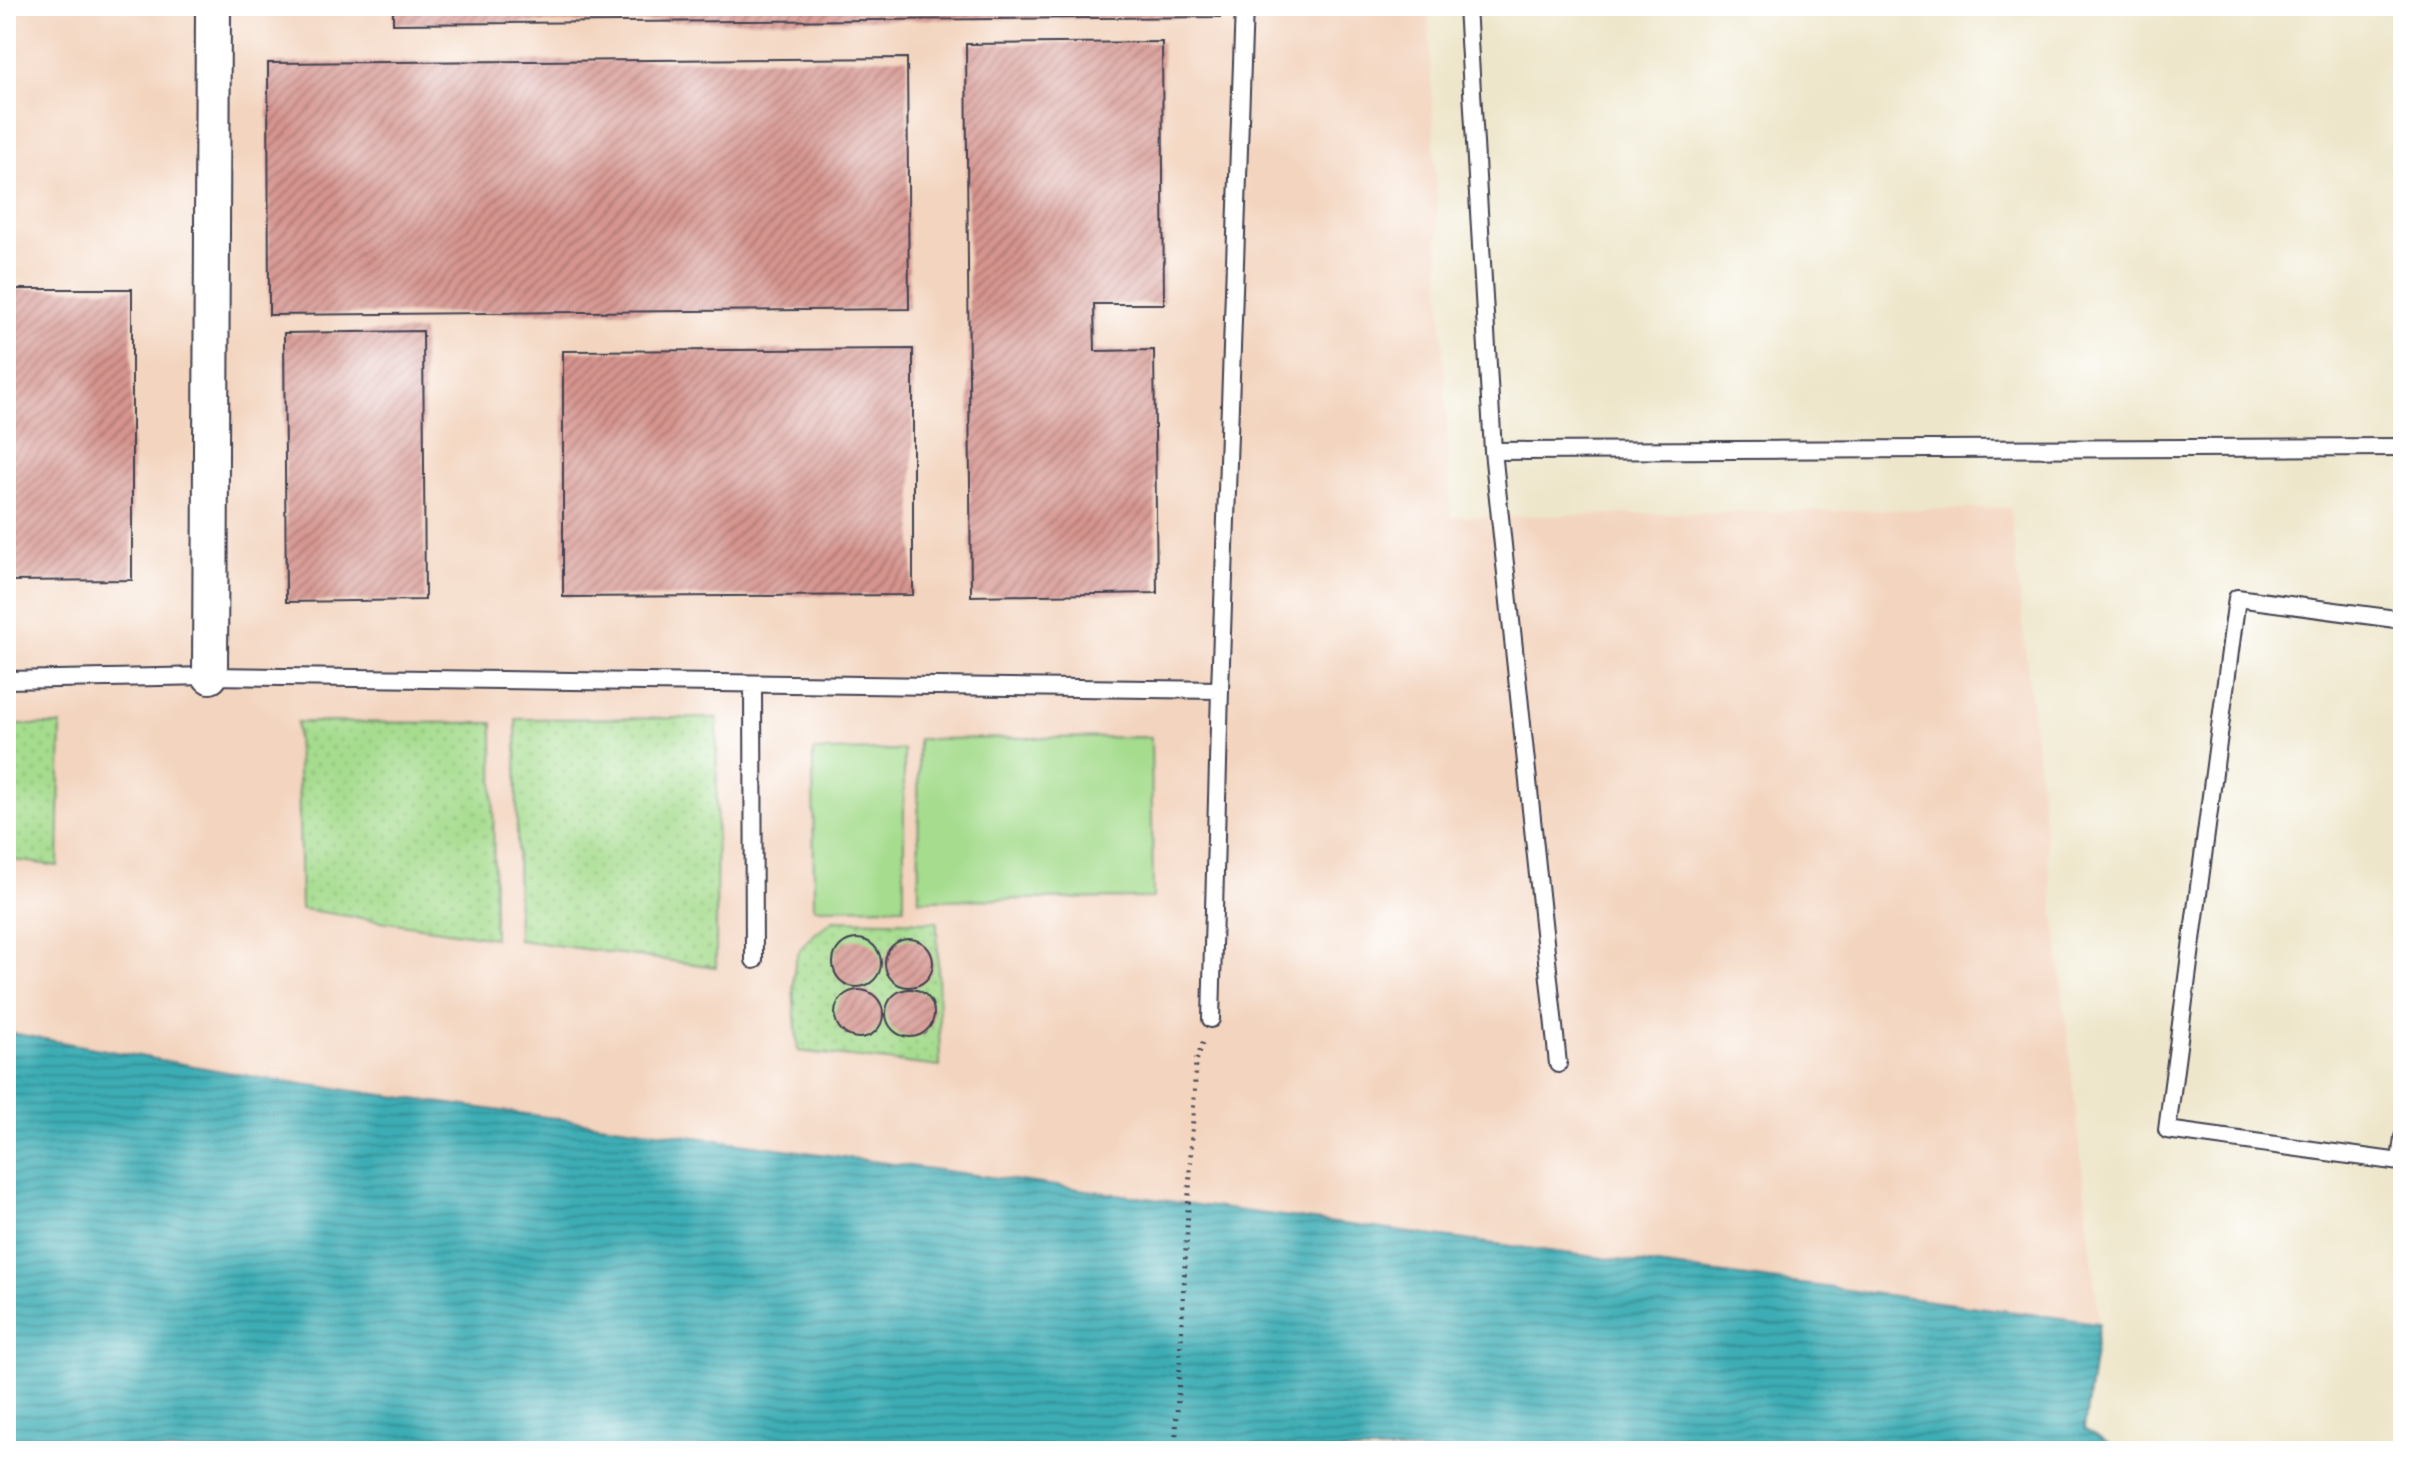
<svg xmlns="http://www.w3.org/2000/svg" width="2409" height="1457" viewBox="0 0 2409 1457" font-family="Alegreya,serif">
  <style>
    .built { fill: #f3d4be }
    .grass { fill: url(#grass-dots); stroke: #647f64; stroke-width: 2 }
    .garden { fill: #a5dc8d; stroke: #647f64; stroke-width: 2 }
    .water { fill: url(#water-rules); stroke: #2f6878; stroke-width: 2 }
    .building { fill: url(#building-hatch) }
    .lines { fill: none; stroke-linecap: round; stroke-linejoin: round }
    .lane-casing { stroke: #413f50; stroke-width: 20 }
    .street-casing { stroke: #413f50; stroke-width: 38 }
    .path { stroke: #413f50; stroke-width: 5; stroke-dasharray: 2 6; stroke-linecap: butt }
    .lane { stroke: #fff; stroke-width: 16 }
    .street { stroke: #fff; stroke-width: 34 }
  </style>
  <defs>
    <pattern id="grass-dots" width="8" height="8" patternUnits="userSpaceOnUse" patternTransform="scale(2)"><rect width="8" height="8" fill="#a5dc8d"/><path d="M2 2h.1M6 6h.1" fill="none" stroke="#8ebc7b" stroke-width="1.8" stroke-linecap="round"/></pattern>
    <pattern id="water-rules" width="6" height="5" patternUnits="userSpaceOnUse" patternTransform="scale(2)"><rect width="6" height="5" fill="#3cadb5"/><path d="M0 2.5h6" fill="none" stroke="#328c94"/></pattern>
    <pattern id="building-hatch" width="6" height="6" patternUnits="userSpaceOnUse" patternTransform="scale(2)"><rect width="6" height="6" fill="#d6948e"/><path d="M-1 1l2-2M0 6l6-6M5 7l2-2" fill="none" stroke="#ad7875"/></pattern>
  </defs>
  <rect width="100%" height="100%" fill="#fff"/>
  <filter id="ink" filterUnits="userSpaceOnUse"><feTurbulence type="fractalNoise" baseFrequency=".0125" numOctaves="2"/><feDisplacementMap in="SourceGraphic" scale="16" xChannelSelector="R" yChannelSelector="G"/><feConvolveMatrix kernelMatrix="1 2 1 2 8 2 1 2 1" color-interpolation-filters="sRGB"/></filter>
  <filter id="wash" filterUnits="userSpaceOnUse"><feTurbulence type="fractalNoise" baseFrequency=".006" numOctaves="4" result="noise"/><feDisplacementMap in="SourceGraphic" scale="32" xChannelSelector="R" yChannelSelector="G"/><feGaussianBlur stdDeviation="1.8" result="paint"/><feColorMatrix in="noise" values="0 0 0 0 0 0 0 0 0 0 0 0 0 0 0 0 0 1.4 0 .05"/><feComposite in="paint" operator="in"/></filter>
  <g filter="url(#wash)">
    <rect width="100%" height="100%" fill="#eee6ca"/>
    <!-- built -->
    <path class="built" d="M6 6H1428L1451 517 2010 508 2099 1323 1190 1204 266 1079 6 1031Z"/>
    <!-- grass -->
    <path class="grass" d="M717 718 716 967 518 940 516 719Z
      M297 722 493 723 494 938 301 909Z
      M6 725H61L58 866 6 859Z
      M833 920 937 922 940 1067 798 1051C797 1027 787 969 800 950 808 937 821 929 833 920Z"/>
    <!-- garden -->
    <path class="garden" d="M1151 737 1153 898 919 900 918 739Z
      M904 750V907L814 908 813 751Z"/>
    <!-- water -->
    <path class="water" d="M6 1032 266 1079 1190 1204 2099 1323 2084 1429 2121 1451H6Z"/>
    <g id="blocks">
      <!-- building -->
      <path class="building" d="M393 6H1220V17L393 24Z
        M1162 42 1164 304H1094L1095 351 1154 350 1157 593 971 596 966 44Z
        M907 58 909 309 269 315 268 63Z
        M6 289H132V580L6 581Z
        M423 331 425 600 286 602 284 333Z
        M913 349V595L563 597V351Z
        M833 963a24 24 0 1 1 48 0a24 24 0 1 1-48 0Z
        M885 963a24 24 0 1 1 48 0a24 24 0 1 1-48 0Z
        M886 1013a24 24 0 1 1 48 0a24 24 0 1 1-48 0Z
        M835 1014a24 24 0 1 1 48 0a24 24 0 1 1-48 0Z"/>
    </g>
  </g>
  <g filter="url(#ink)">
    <use href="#blocks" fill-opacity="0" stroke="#413f50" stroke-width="2"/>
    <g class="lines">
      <defs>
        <path id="lane" d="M1467 6 1493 451 1558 1064
          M1493 451 2403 447
          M2403 620 2237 598 2167 1130 2400 1162 2403 1137
          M6 680 210 676 1220 690
          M753 684 754 960
          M1211 1019 1220 690 1244 6"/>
        <path id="street" d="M210 676 213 6"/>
      </defs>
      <!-- lane casing -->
      <use href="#lane" class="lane-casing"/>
      <!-- street casing -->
      <use href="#street" class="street-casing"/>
      <!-- path -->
      <path class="path" d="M1175 1451 1196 1061 1203 1042"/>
      <!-- lane -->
      <use href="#lane" class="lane"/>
      <!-- street -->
      <use href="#street" class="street"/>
    </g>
  </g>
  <!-- margin -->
  <rect width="2409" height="1457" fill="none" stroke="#fff" stroke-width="32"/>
</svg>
